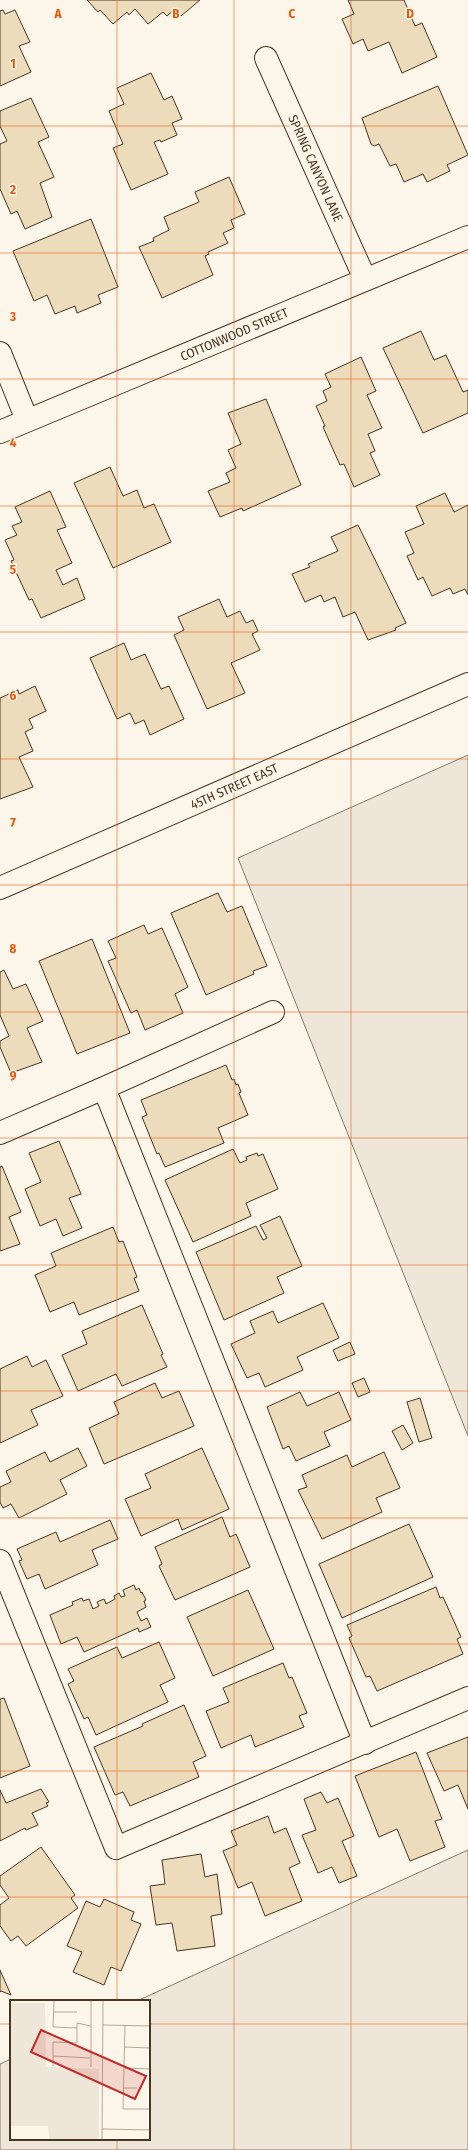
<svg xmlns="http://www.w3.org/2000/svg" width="468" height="2150" viewBox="0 0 468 2150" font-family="'Fira Sans Condensed',sans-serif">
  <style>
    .green { fill: #ede6d9; stroke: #887966 }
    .building { fill: #ecdcbc; stroke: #4a3520 }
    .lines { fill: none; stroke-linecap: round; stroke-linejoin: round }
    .street-casing { stroke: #4a3520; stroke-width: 24 }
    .street { stroke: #fbf6e9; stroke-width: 22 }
    .grid { fill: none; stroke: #e8590c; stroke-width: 1; stroke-opacity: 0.55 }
    .labels { text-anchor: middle; stroke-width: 3; stroke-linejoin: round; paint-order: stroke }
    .street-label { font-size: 13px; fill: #4a3520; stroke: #fbf6e9 }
    .inset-road { fill: none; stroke: #b4a999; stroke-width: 1 }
    .view { fill: #c62828; fill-opacity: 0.15; stroke: #c62828; stroke-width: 2 }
    .inset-edge { fill: none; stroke: #4a3520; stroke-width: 2 }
    .grid-label { font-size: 13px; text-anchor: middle; font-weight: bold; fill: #e8590c; stroke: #fbf6e9; stroke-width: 3; stroke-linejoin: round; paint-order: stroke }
  </style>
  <rect width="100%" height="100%" fill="#fbf6e9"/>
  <!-- green -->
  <path class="green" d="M468 755V1436L238 858Z
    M468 1850V2150H0V2064L11 2059V2139H149V2001H137Z"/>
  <!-- building -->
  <path class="building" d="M87 0H200L181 16 175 9 167 16 163 12 148 24 135 9 129 15 127 12 113 24 100 10 98 12Z
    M348 0H404L415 26 422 23 437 57 402 73 389 42 368 51 363 39 353 44 342 19 354 14Z
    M3 10 5 14 15 10 30 42 19 46 31 72 0 86V11Z
    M151 73 164 100 172 96 182 119 172 123 177 135 161 142 160 140 154 142 168 174 131 190 113 148 123 144 109 111 124 104 117 88Z
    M438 86 468 155 447 165 450 171 427 182 423 174 404 182 396 164 390 166 379 144 374 146 371 144 362 118Z
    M31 98 49 137 38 142 54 177 40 183 52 217 25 229 17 211 11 214 0 189V144L7 141 0 126V111Z
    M229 177 245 214 231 220 234 228 223 233 228 243 208 252 209 254 205 256 213 275 162 298 139 247 154 241 153 238 169 230 164 217 199 202 195 192Z
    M91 219 118 287 98 295 101 303 77 313 75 306 55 314 47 295 34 301 13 251Z
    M421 331 434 360 446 355 463 392 468 390V413L423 433 383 348Z
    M361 357 376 391 367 395 382 428 368 434 375 451 370 453 380 475 354 487 344 464 340 465 323 427 325 426 316 406 327 401 323 391 331 387 325 374Z
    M266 399 301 485 243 511 242 508 220 517 208 491 230 482 226 473 236 468 228 450 241 444 228 413Z
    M110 467 123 496 137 490 144 508 154 504 171 542 113 568 74 483Z
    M50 491 66 527 57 530 72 563 56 570 63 585 77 578 85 599 41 618 32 599 29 600 11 561 14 560 5 540 17 535 12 526 22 522 15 507Z
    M445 493 454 512 468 505V595L465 589 453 594 450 588 432 596 423 577 418 580 407 556 414 553 405 532 424 524 416 506Z
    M358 525 406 623 395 628 396 630 368 640 355 612 343 617 335 597 324 602 321 595 305 602 292 574 310 567 308 564 338 551 331 537Z
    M219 599 227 617 240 611 246 623 253 620 258 631 252 634 260 650 231 663 245 693 207 709 174 635 184 630 178 617Z
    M124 643 131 660 145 654 161 689 169 686 184 719 150 735 144 720 135 724 130 713 117 719 90 658Z
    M35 686 46 711 29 719 33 728 25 732 33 751 19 757 33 787 0 799V698L18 690 19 694Z
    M218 893 227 912 242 906 267 966 253 971 254 974 206 995 171 913Z
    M144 925 148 934 162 928 188 987 175 994 183 1013 145 1030 137 1010 131 1013 108 961 116 958 108 941Z
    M92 939 130 1033 77 1054 39 961Z
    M4 970 13 989 26 984 43 1021 27 1028 42 1062 11 1073 0 1047V1041L9 1036 0 1015V972Z
    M226 1065 232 1080 234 1079 236 1085 238 1084 241 1092 239 1093 248 1115 218 1128 224 1143 165 1167 159 1153 157 1154 142 1117 147 1115 141 1100Z
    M59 1141 81 1194 69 1198 82 1228 63 1236 56 1219 40 1226 25 1189 41 1182 29 1153Z
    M233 1149 240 1163 247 1160 246 1157 257 1153 258 1156 263 1154 278 1189 246 1203 251 1216 193 1242 165 1180Z
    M2 1166 21 1212 9 1217 20 1244 0 1251V1167Z
    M280 1216 302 1266 277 1277 284 1293 224 1320 196 1252 256 1226 263 1240 267 1238 260 1225Z
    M113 1227 119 1242 123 1241 137 1277 134 1278 139 1291 79 1315 74 1302 50 1312 35 1275 56 1266 51 1253Z
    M323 1303 339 1338 297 1357 303 1370 265 1387 259 1373 247 1378 231 1344 255 1333 250 1321 273 1311 278 1323Z
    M142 1305 163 1354 161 1355 167 1367 122 1386 116 1374 78 1391 62 1355 87 1344 82 1331Z
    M350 1342 355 1354 338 1361 333 1350Z
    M27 1356 32 1367 46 1360 63 1396 31 1410 38 1425 0 1443V1369Z
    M364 1378 370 1392 358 1397 352 1383Z
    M155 1383 162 1398 179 1391 194 1426 104 1464 89 1428 119 1414 114 1402Z
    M300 1392 307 1406 339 1392 351 1420 324 1432 330 1446 296 1461 289 1446 283 1449 267 1407Z
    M420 1398 432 1438 419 1442 407 1402Z
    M403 1425 413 1443 402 1450 392 1431Z
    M78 1448 87 1466 60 1480 67 1494 19 1518 11 1504 3 1508 0 1502V1487L11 1482 6 1471 45 1452 50 1462Z
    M202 1448 229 1509 182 1530 178 1519 141 1536 125 1499 151 1488 145 1474Z
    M384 1452 400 1488 376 1498 382 1512 322 1539 298 1490 307 1487 302 1475 347 1455 352 1467Z
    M222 1517 230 1537 236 1534 250 1567 175 1600 159 1566 162 1564 155 1547Z
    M110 1520 118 1539 92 1550 98 1565 45 1589 39 1574 27 1579 19 1561 22 1560 17 1549 56 1532 60 1542Z
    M409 1524 433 1577 342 1618 319 1564Z
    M134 1585 136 1590 139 1588 141 1593 142 1592 146 1600 144 1601 146 1607 137 1612 141 1621 147 1618 151 1627 139 1632 138 1628 84 1652 77 1637 61 1644 50 1615 73 1605 72 1602 82 1598 83 1601 89 1599 93 1609 99 1606 97 1602 104 1599 106 1604 115 1599 114 1596 119 1593 121 1597 125 1596 123 1590Z
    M436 1587 440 1598 443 1597 461 1637 457 1639 463 1654 377 1691 370 1676 366 1677 349 1638 352 1636 347 1625Z
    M248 1590 274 1649 213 1676 187 1617Z
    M159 1642 175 1678 160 1685 168 1702 96 1735 88 1717 84 1719 68 1684 74 1681 68 1669 117 1647 122 1658Z
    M283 1663 289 1678 292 1677 307 1713 299 1716 304 1727 255 1747 251 1735 221 1748 206 1711 229 1702 223 1688Z
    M4 1698 30 1766 0 1778V1699Z
    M184 1705 206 1756 193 1762 199 1777 130 1806 123 1792 115 1795 94 1747 143 1726 142 1724Z
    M468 1737V1809L458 1785 444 1791 427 1753Z
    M416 1752 442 1819 435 1821 445 1847 410 1861 397 1829 379 1837 355 1776Z
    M41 1789 49 1802 46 1803 48 1806 32 1813 38 1825 26 1830 25 1828 0 1841V1790L6 1803Z
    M321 1792 327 1803 338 1798 354 1836 342 1841 357 1876 339 1883 332 1867 318 1873 302 1835 316 1830 304 1799Z
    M268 1816 274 1833 286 1828 300 1863 289 1868 302 1901 265 1916 252 1882 238 1888 223 1851 237 1845 231 1831Z
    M41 1847 75 1895 71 1898 78 1908 26 1946 18 1936 11 1941 0 1926V1905L9 1898 0 1885V1876Z
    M201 1854 205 1877 217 1874 222 1914 211 1916 215 1946 177 1951 172 1923 156 1925 150 1886 165 1884 162 1860Z
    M104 1899 134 1912 131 1920 141 1924 121 1971 111 1967 104 1985 73 1972 82 1952 67 1946 86 1901 100 1907Z
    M0 1970 11 1995 1 1991 0 1992Z"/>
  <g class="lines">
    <defs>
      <path id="street" d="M266 58 365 279
        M0 353 27 420
        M0 432 468 237
        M0 888 468 684
        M104 1088 365 1743
        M0 1133 104 1088 273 1012
        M0 1561 116 1848 468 1698"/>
    </defs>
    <!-- street casing -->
    <use href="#street" class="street-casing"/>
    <!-- street -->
    <use href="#street" class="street"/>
  </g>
  <!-- grid -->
  <path class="grid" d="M117 0V2001M234 0V2150M351 0V2150M0 126H468M0 253H468M0 379H468M0 506H468M0 632H468M0 759H468M0 885H468M0 1012H468M0 1138H468M0 1265H468M0 1391H468M0 1518H468M0 1644H468M0 1771H468M0 1897H468M0 2024H11M149 2024H468M117 2139V2150"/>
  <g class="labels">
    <!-- street labels -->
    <g class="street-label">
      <text transform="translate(316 168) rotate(66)" y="5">SPRING CANYON LANE</text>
      <text transform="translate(234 334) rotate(-23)" y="5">COTTONWOOD STREET</text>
      <text transform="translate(234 786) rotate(-24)" y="5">45TH STREET EAST</text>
    </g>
  </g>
  <!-- overview -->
  <g transform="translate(10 2000)">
    <rect width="140" height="140" fill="#fbf6e9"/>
    <path d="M0 3H35L36 67 89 69V140H39L38 126H0Z" fill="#ede6d9"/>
    <path class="inset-road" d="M44 0 43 27 67 28M44 12H67M93 25 140 26M115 25 113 109H140M114 47 140 48M43 56 80 58M43 66V42L67 43V23L81 26M81 67V0M115 68 140 69M114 88H127M92 129 140 130M92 140 93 0"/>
    <path class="view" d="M31 30 136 76 125 99 21 52Z"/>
    <rect width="140" height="140" class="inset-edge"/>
  </g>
  <g class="grid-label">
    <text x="58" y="18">A</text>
    <text x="176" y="18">B</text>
    <text x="292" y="18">C</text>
    <text x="410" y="18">D</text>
    <text x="13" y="68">1</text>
    <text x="13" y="194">2</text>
    <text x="13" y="321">3</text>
    <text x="13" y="447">4</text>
    <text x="13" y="574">5</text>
    <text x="13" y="700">6</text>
    <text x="13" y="827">7</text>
    <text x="13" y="953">8</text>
    <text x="13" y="1080">9</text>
  </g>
</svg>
